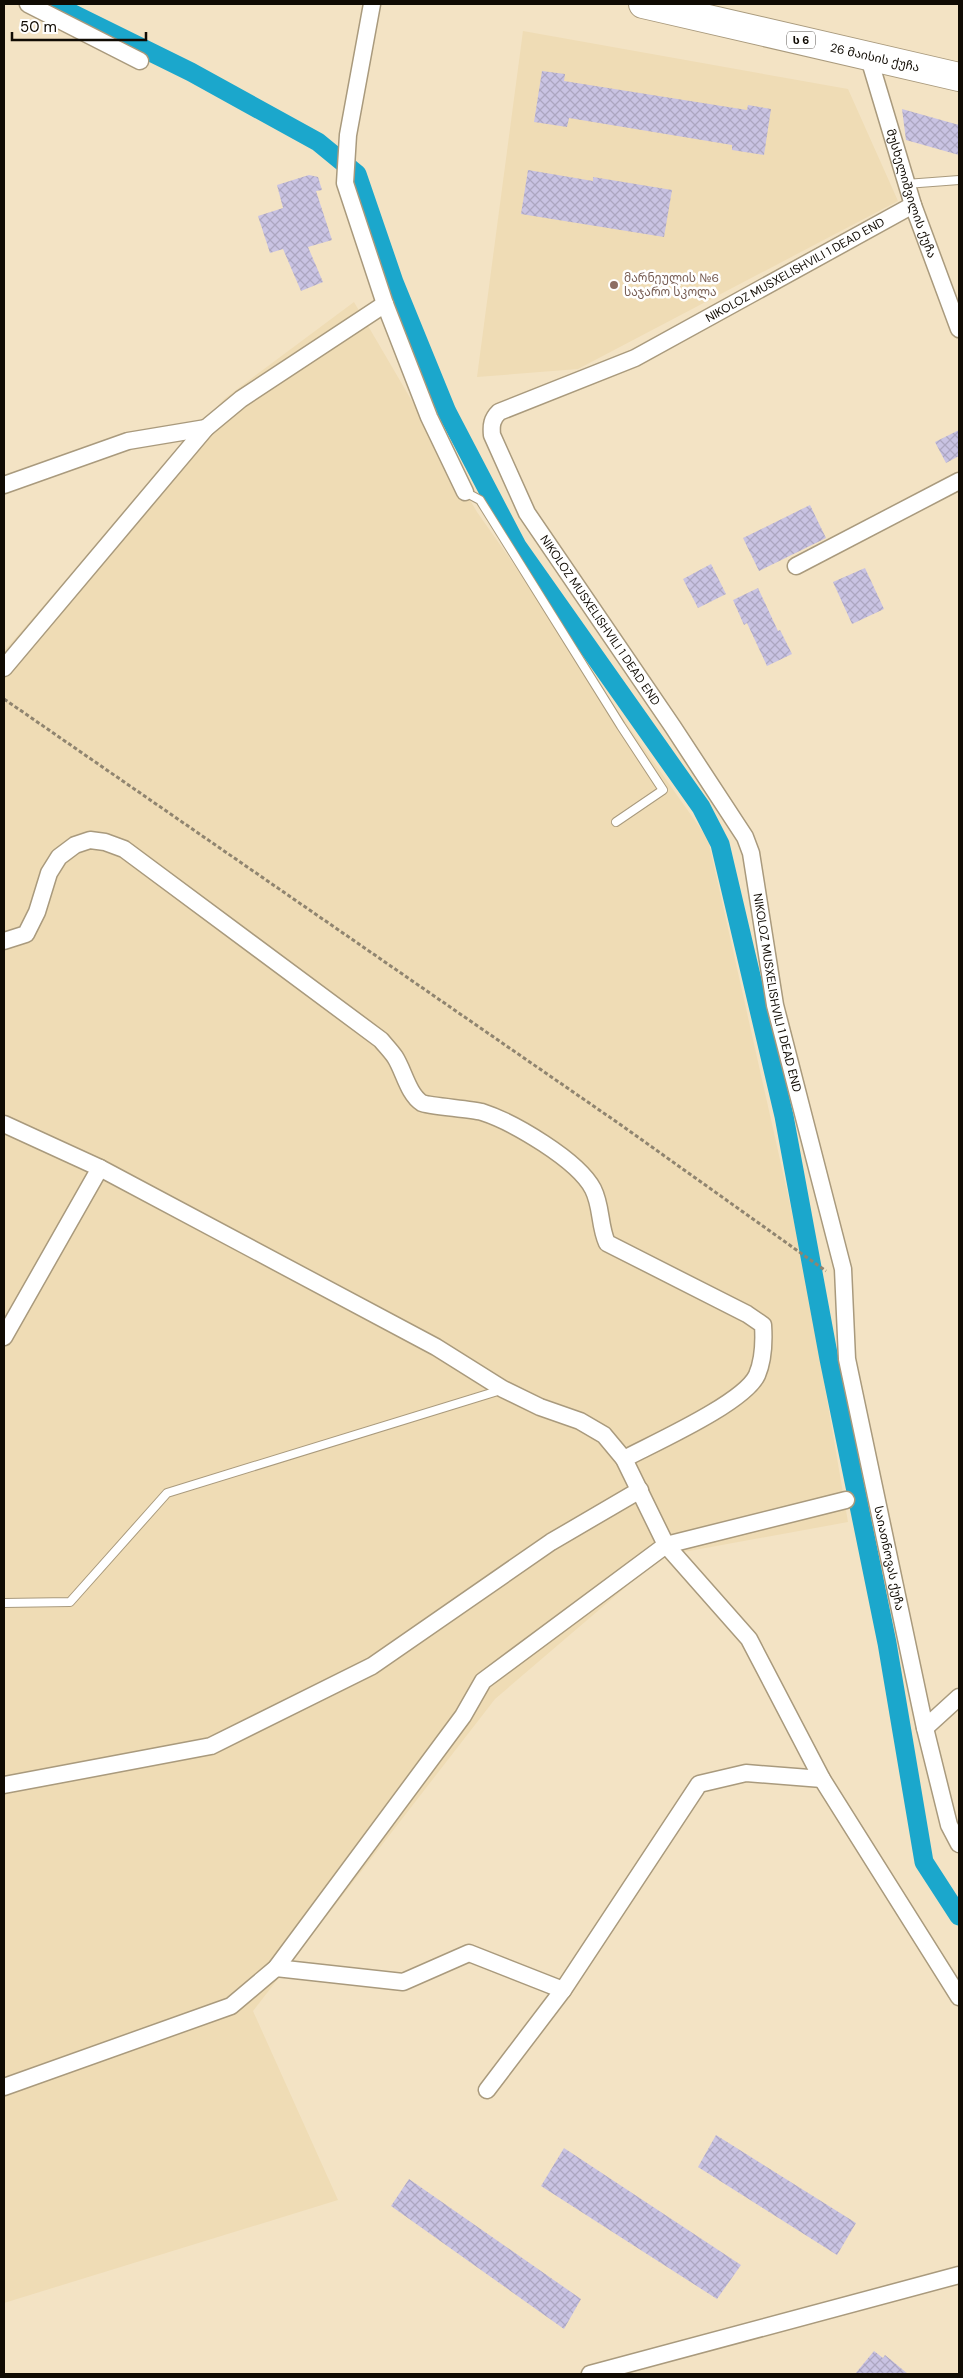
<svg xmlns="http://www.w3.org/2000/svg" width="963" height="2378" viewBox="0 0 963 2378" font-family="'DM Sans','Noto Sans Georgian',sans-serif">
  <style>
    .built { fill: #efdcb5 }
    .lines { fill: none; stroke-linecap: round; stroke-linejoin: round }
    .canal { stroke: #1ba7cc; stroke-width: 19 }
    .building { fill: url(#building-cross-hatch) }
    .lane-casing { stroke: #a99a7d; stroke-width: 10 }
    .street-casing { stroke: #a99a7d; stroke-width: 19 }
    .highway-casing { stroke: #a99a7d; stroke-width: 30 }
    .path { stroke: #908570; stroke-width: 3; stroke-dasharray: 4 2.5; stroke-linecap: butt }
    .lane { stroke: #fff; stroke-width: 8 }
    .street { stroke: #fff; stroke-width: 16 }
    .highway { stroke: #fff; stroke-width: 28 }
    .education-dot { fill: #8d6e63; stroke: #fff; stroke-width: 2 }
    .labels { text-anchor: middle; stroke-width: 5; stroke-linejoin: round; paint-order: stroke }
    .shield { fill: #fff; stroke: #58544f; stroke-width: 1 }
    .shield-label { font-size: 11px; font-weight: bold; fill: #100b03 }
    .street-label { font-size: 12px; fill: #100b03; stroke: #fff }
    .education-label { font-size: 12px; fill: #785e54; stroke: #fff; text-anchor: start }
  </style>
  <defs>
    <pattern id="building-cross-hatch" width="8" height="8" patternUnits="userSpaceOnUse" patternTransform="scale(1.25)"><rect width="8" height="8" fill="#c9c3e3"/><path d="M0 0l8 8M0 8l8-8" fill="none" stroke="#aca6c1"/></pattern>
  </defs>
  <rect width="100%" height="100%" fill="#f3e3c4"/>
  <!-- built -->
  <path class="built" d="M523 31 848 89 898 201 578 369 477 377Z
    M354 302 477 512 708 839 805 1271 848 1522 662 1556 495 1699 253 2011 338 2200 4 2303V651L224 399Z"/>
  <g class="lines">
    <!-- canal -->
    <path class="canal" d="M53 4 191 72 318 142 357 174 394 282 447 412 517 546 701 807 720 844 784 1116 829 1359 887 1643 924 1862 959 1916"/>
  </g>
  <!-- building -->
  <path class="building" d="M542 71 565 74 564 81 747 110 748 105 771 109 764 155 732 150V145L569 118 567 127 534 122Z
    M902 109 959 125V155L906 140Z
    M528 170 593 181V177L672 190 664 237 521 214Z
    M309 175 318 177 322 190 316 191 332 240 308 247 323 282 301 291 283 249 270 253 258 216 283 208 277 185Z
    M959 430V456L946 463 935 442Z
    M810 505 826 538 759 571 743 538Z
    M711 564 726 594 698 608 683 579Z
    M865 568 884 609 852 624 833 582Z
    M758 588 778 631 780 630 792 654 767 666 747 623 744 625 733 600Z
    M716 2135 856 2223 837 2255 698 2167Z
    M564 2148 741 2265 717 2299 541 2186Z
    M409 2179 581 2299 564 2329 391 2206Z
    M874 2351 883 2358 885 2355 908 2374H855Z"/>
  <g class="lines">
    <defs>
      <path id="lane" d="M906 184 959 180
        M465 492 480 500 621 726 663 790 616 822
        M4 1603 70 1602 167 1493 501 1390"/>
      <g id="street">
        <path d="M28 4 140 61"/>
        <path d="M372 4 348 135 345 183 385 304 429 417 465 492"/>
        <path id="s1" d="M868 55 913 205 959 329"/>
        <path id="s2" d="M913 205 635 358 499 412C492 419 491 425 492 435L527 513 673 727 745 837 751 853 775 1005 843 1269 847 1359 925 1728 949 1825 959 1844"/>
        <path d="M4 485 128 441 206 428"/>
        <path d="M796 566 959 481"/>
        <path d="M4 668 206 428 241 399 385 304"/>
        <path d="M4 941 26 934 37 912 49 873 59 857 75 845 90 840 105 842 124 849 381 1040C385 1045 391 1051 395 1057 404 1071 408 1094 422 1103 428 1106 470 1109 482 1112 513 1122 578 1160 593 1189 602 1207 599 1225 607 1243L747 1314 763 1325C764 1340 763 1361 757 1375 744 1403 654 1443 624 1459"/>
        <path d="M4 1124 100 1168"/>
        <path d="M4 1337 100 1168 436 1347 503 1389 540 1407 580 1421 604 1435 624 1459 666 1545 749 1639 822 1779 959 1997"/>
        <path d="M925 1728 959 1697"/>
        <path d="M4 1785 211 1746 372 1666 551 1542 640 1490"/>
        <path d="M276 1968 403 1982 469 1953 563 1990"/>
        <path d="M4 2087 231 2006 276 1968 463 1716 483 1681 666 1545 846 1500"/>
        <path d="M487 2090 563 1990 699 1784 746 1773 822 1779"/>
        <path d="M590 2374 959 2275"/>
      </g>
      <g id="highway">
        <path id="s3" d="M643 4 959 77"/>
      </g>
    </defs>
    <!-- lane casing -->
    <use href="#lane" class="lane-casing"/>
    <!-- street casing -->
    <use href="#street" class="street-casing"/>
    <!-- highway casing -->
    <use href="#highway" class="highway-casing"/>
    <!-- path -->
    <path class="path" d="M4 699 621 1125 826 1271"/>
    <!-- lane -->
    <use href="#lane" class="lane"/>
    <!-- street -->
    <use href="#street" class="street"/>
    <!-- highway -->
    <use href="#highway" class="highway"/>
  </g>
  <!-- markers -->
  <circle class="education-dot" cx="614" cy="285" r="5"/>
  <g class="labels">
    <!-- shield labels -->
    <rect class="shield" x="787" y="31.5" width="28" height="17" rx="4"/>
    <g class="shield-label">
      <text x="801" y="44">ს 6</text>
    </g>
    <!-- street labels -->
    <g class="street-label">
      <text dy="4" stroke="none"><textPath href="#s3" startOffset="238">26 მაისის ქუჩა</textPath></text>
      <text dy="4" stroke="none"><textPath href="#s1" startOffset="145">მუსხელიშვილის ქუჩა</textPath></text>
      <text transform="translate(795 270) rotate(-29)" y="4">NIKOLOZ MUSXELISHVILI 1 DEAD END</text>
      <text dy="4" stroke="none"><textPath href="#s2" startOffset="704">NIKOLOZ MUSXELISHVILI 1 DEAD END</textPath></text>
      <text dy="4" stroke="none"><textPath href="#s2" startOffset="1124">NIKOLOZ MUSXELISHVILI 1 DEAD END</textPath></text>
      <text dy="4" stroke="none"><textPath href="#s2" startOffset="1702">საიათნოვას ქუჩა</textPath></text>
    </g>
    <!-- education labels -->
    <g class="education-label">
      <text x="624" y="282">მარნეულის №6<tspan x="624" dy="14">საჯარო სკოლა</tspan></text>
    </g>
  </g>
  <!-- border -->
  <rect width="963" height="2378" fill="none" stroke="#100b03" stroke-width="10"/>
  <!-- scale -->
  <path d="M12 32v8h134v-8" fill="none" stroke="#100b03" stroke-width="2.5"/>
  <text x="20" y="32" font-size="15" fill="#100b03" stroke="#ffffff" stroke-width="4" paint-order="stroke">50 m</text>
</svg>
